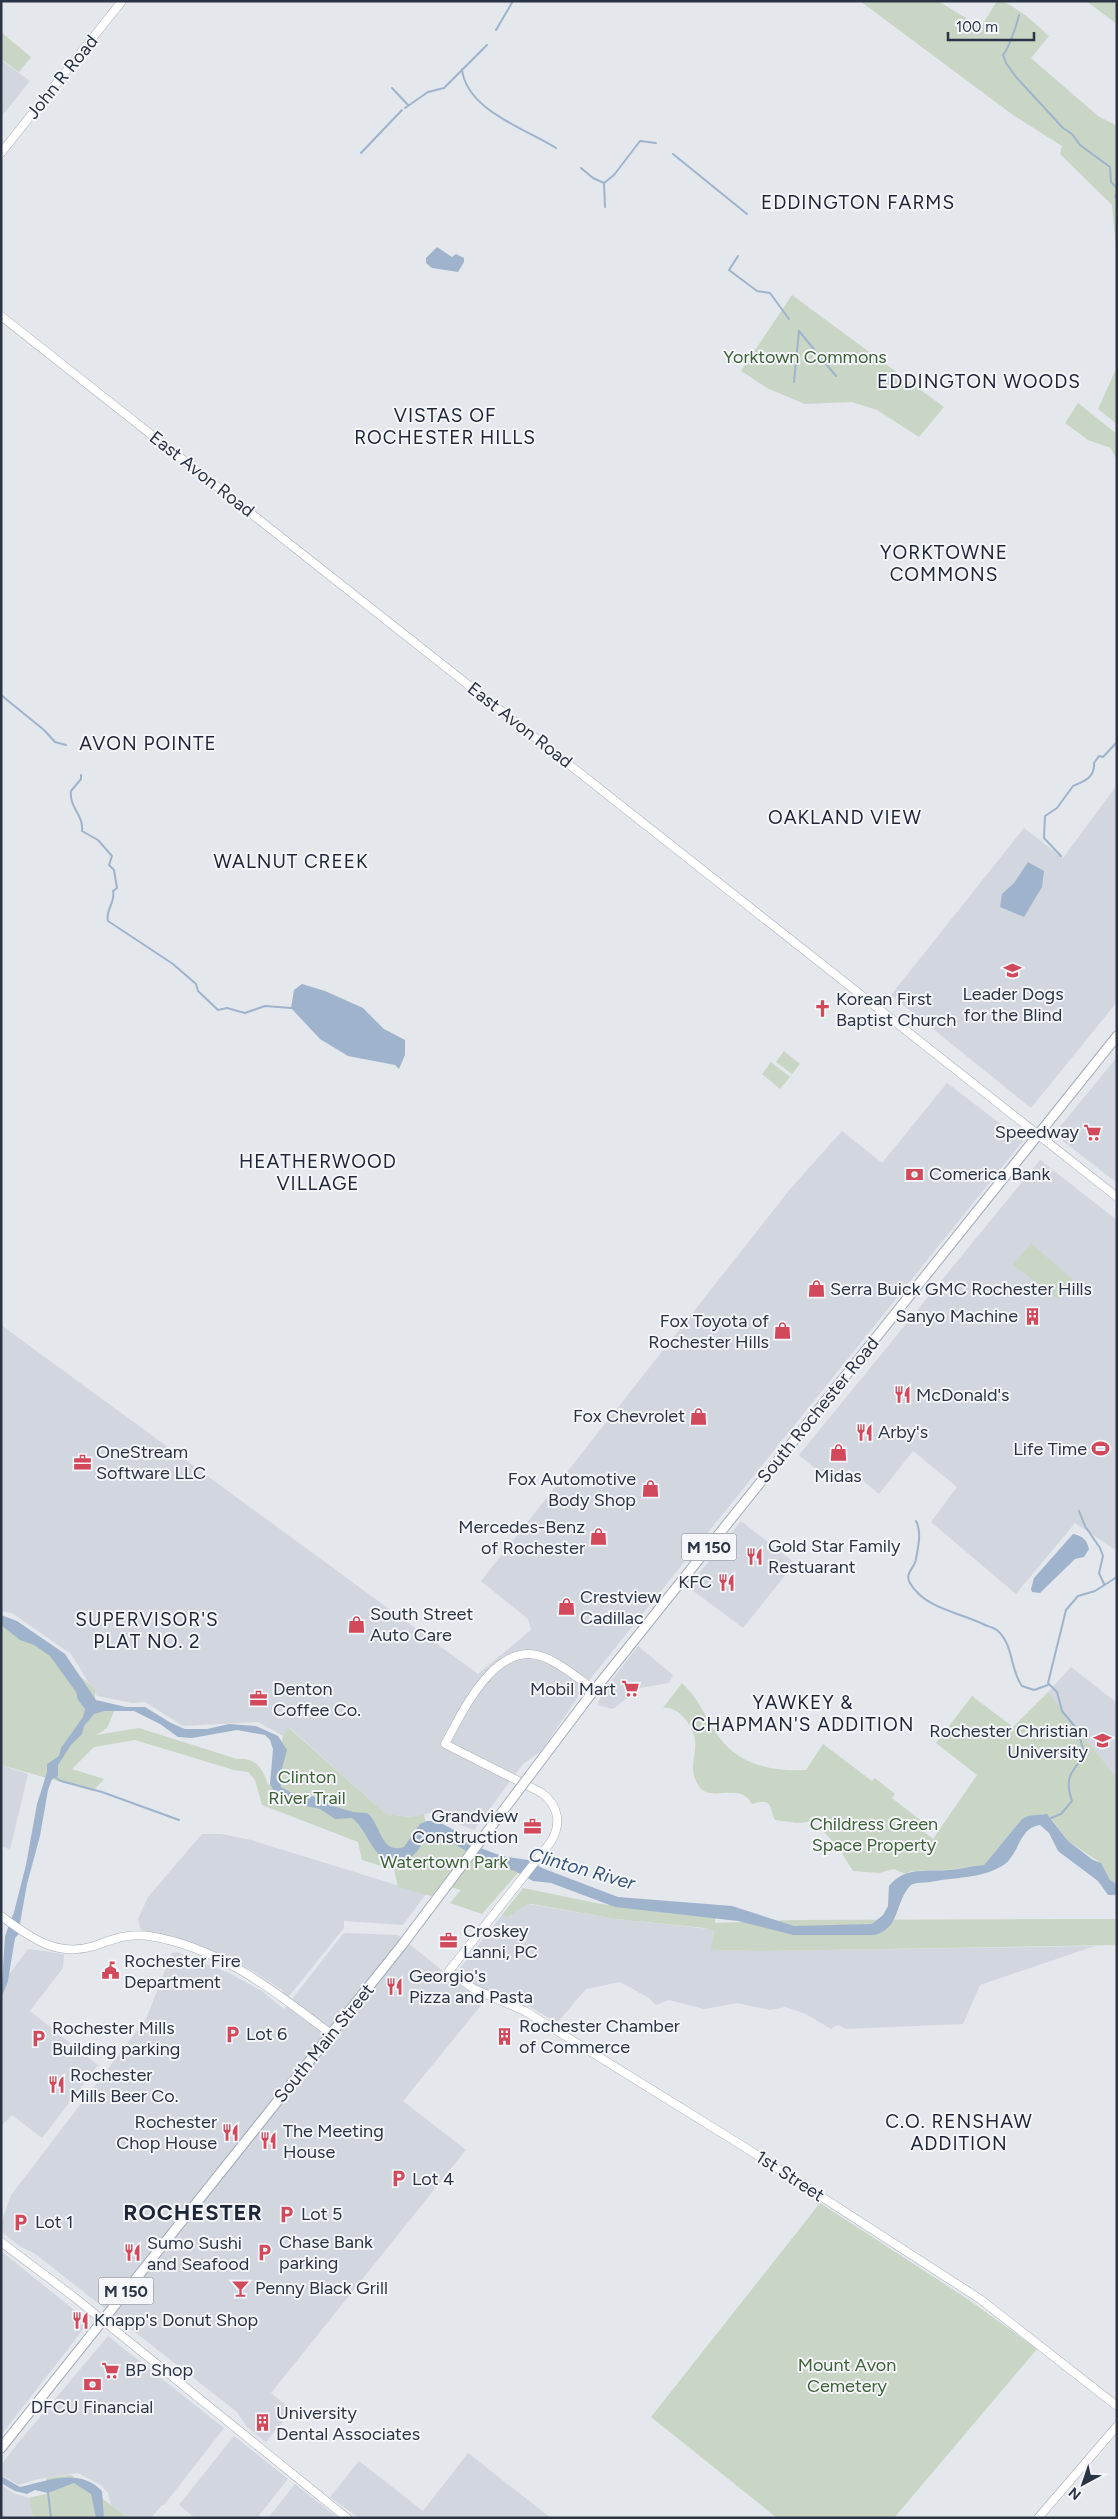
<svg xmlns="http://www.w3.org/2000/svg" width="1118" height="2519" viewBox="0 0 1118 2519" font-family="Figtree,sans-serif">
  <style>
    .built { fill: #d2d6de }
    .green { fill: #c9d6c5 }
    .water { fill: #9fb4cc }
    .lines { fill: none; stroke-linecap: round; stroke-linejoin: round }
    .stream { stroke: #9fb4cc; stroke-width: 2 }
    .secondary-casing { stroke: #a9aeb7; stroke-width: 9 }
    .primary-casing { stroke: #a3abb8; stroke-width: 11 }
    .secondary { stroke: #fff; stroke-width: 8 }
    .primary { stroke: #fff; stroke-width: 9 }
    .primary-bridge-casing { stroke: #a3abb8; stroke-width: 11; stroke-linecap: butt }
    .primary-bridge { stroke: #fff; stroke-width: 9 }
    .labels { text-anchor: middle; stroke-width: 4; stroke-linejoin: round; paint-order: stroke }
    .shield { fill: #f4f6f9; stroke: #676e7b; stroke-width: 1 }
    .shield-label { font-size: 16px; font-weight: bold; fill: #2b3445 }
    .street-label { font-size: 18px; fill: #2b3445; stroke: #f4f6f9 }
    .park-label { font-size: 18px; fill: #3f6138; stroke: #f4f6f9 }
    .poi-label { font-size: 18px; fill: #2b3445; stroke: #f4f6f9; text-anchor: start }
    .neighbourhood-label { font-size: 19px; letter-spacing: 1px; fill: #1d2536; stroke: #f4f6f9 }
    .water-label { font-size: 19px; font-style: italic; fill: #34527a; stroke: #f4f6f9 }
    .district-label { font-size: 22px; font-weight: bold; letter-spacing: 1px; fill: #1d2536; stroke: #f4f6f9 }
  </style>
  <rect width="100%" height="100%" fill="#e4e7ec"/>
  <!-- built -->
  <path class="built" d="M1 60 30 81 1 117Z
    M1117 785V1002L1031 1108 891 995 1024 828 1063 858Z
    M1117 1057V1183L1054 1134Z
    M947 1083 1023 1141 591 1678 541 1751 523 1764 474 1830 430 1813 410 1817 386 1814 290 1728 283 1736 258 1722 183 1726 145 1702 133 1703 97 1696 71 1654 12 1613 1 1611V1325L478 1674 531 1630 528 1619 481 1581 791 1188 842 1131 882 1163Z
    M1040 1160 1117 1220V1546L1114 1549 1075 1523 1016 1594 931 1522 957 1487 913 1451 879 1494 849 1469 834 1484 799 1455Z
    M741 1521 795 1563 743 1628 688 1587Z
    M638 1646 673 1675 669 1683 640 1688 613 1709 597 1705 603 1692Z
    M1071 1667 1117 1703V1778L1048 1692Z
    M1 1765 28 1774 10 1850 1 1845Z
    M202 1834H221L251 1840 426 1894 403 1925 344 1921V1928L286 2000 282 1990 253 1971 219 1954 177 1938 141 1930 138 1919 148 1897Z
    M528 1904 616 1919 709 1929 714 1931 712 1950 763 1951 1095 1946 980 1985 963 2024 846 2029 838 2025 831 2029 806 2014 785 2007 770 2010 737 2003 704 2009 669 2000 656 2005 649 1998 620 1982 586 1989 557 2023 519 2000 482 1989 457 1972 502 1915 508 1917Z
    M347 1933 398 1935 483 2003 403 2101 466 2150 271 2393 292 2410 266 2442 247 2427 237 2412 34 2253 21 2247 3 2233 1 2223 11 2195 146 2019 172 1953 177 1952 229 1973 263 1992 284 2009 343 1934Z
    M28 1949 64 1954 63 1968 30 2011 98 2065 42 2138 12 2115 1 2126V1999L9 1975Z
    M1 2251 89 2322 1 2435Z
    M108 2336 224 2428 164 2505H162L151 2518H128L111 2505 108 2493 101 2485 78 2473 38 2479 19 2485 1 2475V2465L18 2443Z
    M234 2436 288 2479 257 2518H195L179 2505Z
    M468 2453 551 2518H359L330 2497 359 2461 423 2511Z
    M295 2484 338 2518H268Z
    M1 2485 13 2493 29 2498 33 2518H1Z"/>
  <!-- green -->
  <path class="green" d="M860 1H938L981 27 997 1C1012 1 1038 26 1049 36L1031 58 1098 116 1117 126V260L1112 205 1060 154 1062 146 1013 115Z
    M1086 1H1117V24Z
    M1 32 31 57 19 72 1 59Z
    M792 295 944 407 919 437 877 410 852 402 805 404 767 388 741 371Z
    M1117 367V424L1098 409Z
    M1078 403 1117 434V461L1111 448 1088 440 1065 423Z
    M784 1051 800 1064 792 1074 776 1062Z
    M771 1062 790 1077 780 1089 762 1074Z
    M1031 1243 1073 1280 1070 1283 1068 1282 1059 1293 1061 1295 1058 1299 1013 1265Z
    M1 1619 74 1671 95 1689V1701L116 1707 107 1728 96 1735 139 1728 237 1759C256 1757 263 1769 268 1785L273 1783 283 1736 289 1728 386 1814 410 1817 424 1814 426 1824 435 1834 489 1857 524 1866 482 1914 450 1903 461 1890 444 1885 435 1897 398 1887 394 1870 362 1860 358 1842 262 1805 255 1780 248 1772 234 1770 135 1740 94 1747 72 1769 104 1779 93 1791 1 1765Z
    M682 1683C702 1702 704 1717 719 1737 739 1765 773 1772 806 1770L823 1744 872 1781 875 1778 895 1794 892 1798 923 1822 919 1828 933 1839 977 1775 936 1743 972 1696 1013 1727 1048 1692 1117 1778V1884L1110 1880 1098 1861 1068 1841 1051 1818 1045 1814 1022 1819 984 1865 947 1870 912 1871 905 1874 894 1869 879 1873 853 1871 838 1847 824 1832 819 1821 797 1823 775 1820C769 1807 773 1797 752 1804 740 1782 716 1801 701 1789 686 1769 697 1759 695 1740 693 1725 678 1706 663 1708Z
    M523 1888 601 1904 715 1916V1923L794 1920 1117 1919V1945L763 1951 711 1950 714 1931 705 1928 616 1919 532 1904H528L508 1917 502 1915Z
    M820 2203 969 2300 1037 2349 894 2518H777L651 2417Z
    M71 2475 128 2518H33L29 2498 49 2493 46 2478Z"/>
  <!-- water -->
  <path class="water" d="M437 247 452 257 456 254 464 258V262L458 272 432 268 426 263V258Z
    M1028 862 1044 871 1042 887 1024 917 1000 907 1002 894 1014 883Z
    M302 984 325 991 363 1008 384 1029 405 1040V1055L399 1069 395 1065 348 1056 320 1039 291 1008 294 990Z
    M1073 1534C1083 1536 1087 1540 1089 1549L1084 1557 1075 1559 1040 1593 1032 1592 1031 1589 1034 1578Z
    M1 1615 17 1621 65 1654 96 1700 126 1707H145L171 1723 185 1729H207L229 1724 256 1726 278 1736 287 1750 280 1776 281 1787 292 1793 316 1797 333 1806 353 1812 367 1813C381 1823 380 1855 404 1847L420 1824 427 1821H437L454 1830 467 1843 502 1856 528 1860 542 1868 618 1897 732 1906 794 1926 872 1924 883 1915 888 1906 889 1886C905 1866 927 1872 949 1870 960 1869 972 1866 984 1865L1022 1819 1028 1816 1047 1814 1068 1841 1093 1860 1101 1863 1110 1880 1117 1884V1895H1108L1098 1881 1058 1851 1049 1833 1040 1825C1018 1828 1020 1855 1002 1866 980 1879 954 1877 930 1882 923 1883 917 1882 911 1885 894 1902 901 1929 874 1935H793L738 1921 615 1907 551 1883 533 1881 515 1871 484 1861 440 1836 425 1835C422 1845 417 1855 407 1859 373 1871 371 1832 352 1818L335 1819 320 1809 287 1802 276 1795 270 1784 273 1749 270 1740 265 1735 237 1730 192 1738 178 1737 160 1724 134 1711H105L94 1714 84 1726 82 1734 71 1745 58 1765V1776L52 1779 48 1790 40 1836 27 1884 18 1935 15 1938 8 1981 1 1999 5 1936 14 1912 26 1865 37 1804 47 1772V1764L59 1756 61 1748 83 1717 85 1709 78 1700 76 1692 50 1656 34 1645 20 1640 1 1625Z
    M1 2476 20 2487C47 2481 79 2467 102 2491L104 2518H96L91 2494 74 2483 48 2493 35 2490 27 2494 15 2491 1 2483Z"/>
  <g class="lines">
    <!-- stream -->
    <path class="stream" d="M1019 15C1017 24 1009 48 1003 55L1006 63 1016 77 1063 128 1072 134 1080 145 1110 167 1111 182 1117 188
      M496 30 513 1
      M462 69C466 110 526 129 556 148
      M392 88 408 105
      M405 108 428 92 444 88 487 45
      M361 153 402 110
      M673 154 747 214
      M581 168 593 178 604 183
      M604 183 614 175 640 141 656 143
      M604 183 605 207
      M1117 192 1115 197 1117 198
      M738 256 729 270 757 291 770 293 789 319
      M799 331 836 376
      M794 382 799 331
      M1 695 44 730 55 742 66 745
      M81 775V779L71 791C69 808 84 815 82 831L98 840 112 856 109 865 114 870 117 888 113 891C116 902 105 910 108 921L173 964 196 984 198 991 218 1010 227 1008 245 1013 265 1006 291 1008
      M1061 856 1044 838 1045 816 1057 808 1073 786C1084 781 1095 778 1094 763L1099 756 1103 757 1117 742
      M1079 1511 1085 1526 1100 1548 1103 1556 1099 1573 1104 1584
      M916 1521C922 1532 918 1547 916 1559 915 1568 904 1573 910 1583 925 1609 959 1612 985 1625 989 1627 994 1627 998 1631 1014 1646 1010 1670 1022 1686L1034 1690 1048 1685
      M55 1777 61 1781 102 1792 179 1820
      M1051 1818 1061 1814 1072 1801C1064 1777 1071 1773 1085 1755L1077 1729 1062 1711 1057 1692 1048 1683 1066 1610 1078 1596 1095 1591 1117 1577
      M48 2493 51 2518"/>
    <defs>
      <path id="secondary" d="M1 153 122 1
        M1 316 1117 1197
        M594 1690C579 1679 563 1665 546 1658 497 1636 463 1711 445 1744L542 1793C559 1806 562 1825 550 1843L449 1971 474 1989 525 2011 746 2148 980 2299 1117 2406
        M1 1916C30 1937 56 1958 94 1946 113 1939 128 1933 149 1936 220 1947 276 1992 331 2034
        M1 2242 74 2297 347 2518
        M1038 2518 1117 2426"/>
      <path id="primary" d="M530 1775 588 1698 1117 1036
        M1 2448 402 1945"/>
    </defs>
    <!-- secondary casing -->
    <use href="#secondary" class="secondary-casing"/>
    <!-- primary casing -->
    <use href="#primary" class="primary-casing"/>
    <!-- secondary -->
    <use href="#secondary" class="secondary"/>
    <!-- primary -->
    <use href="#primary" class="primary"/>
    <defs>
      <path id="primary-bridge" d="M402 1945 530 1775"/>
    </defs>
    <!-- primary-bridge casing -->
    <use href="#primary-bridge" class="primary-bridge-casing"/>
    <!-- primary-bridge -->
    <use href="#primary-bridge" class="primary-bridge"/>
  </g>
  <!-- icons -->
  <defs>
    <symbol id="school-bare" viewBox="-9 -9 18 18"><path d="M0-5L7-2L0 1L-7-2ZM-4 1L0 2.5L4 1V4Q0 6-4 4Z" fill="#d1495b" stroke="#f4f6f9" stroke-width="2.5" paint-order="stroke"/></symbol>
    <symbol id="church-bare" viewBox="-9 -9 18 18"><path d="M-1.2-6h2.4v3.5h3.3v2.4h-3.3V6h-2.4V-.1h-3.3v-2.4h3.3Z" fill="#d1495b" stroke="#f4f6f9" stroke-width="2.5" paint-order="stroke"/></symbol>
    <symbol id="supermarket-bare" viewBox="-9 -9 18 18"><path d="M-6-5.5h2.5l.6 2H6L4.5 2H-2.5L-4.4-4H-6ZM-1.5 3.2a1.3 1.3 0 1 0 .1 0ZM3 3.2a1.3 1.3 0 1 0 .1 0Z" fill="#d1495b" stroke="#f4f6f9" stroke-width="2.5" paint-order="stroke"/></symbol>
    <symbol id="bank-bare" viewBox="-9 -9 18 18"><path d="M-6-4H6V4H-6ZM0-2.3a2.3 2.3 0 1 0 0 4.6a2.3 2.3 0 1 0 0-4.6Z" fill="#d1495b" stroke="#f4f6f9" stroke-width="2.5" paint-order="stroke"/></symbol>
    <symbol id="shop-bare" viewBox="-9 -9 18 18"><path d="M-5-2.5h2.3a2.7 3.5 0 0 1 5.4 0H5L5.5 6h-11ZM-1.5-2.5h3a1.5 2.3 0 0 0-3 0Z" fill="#d1495b" stroke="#f4f6f9" stroke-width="2.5" paint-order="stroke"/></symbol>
    <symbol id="building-bare" viewBox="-9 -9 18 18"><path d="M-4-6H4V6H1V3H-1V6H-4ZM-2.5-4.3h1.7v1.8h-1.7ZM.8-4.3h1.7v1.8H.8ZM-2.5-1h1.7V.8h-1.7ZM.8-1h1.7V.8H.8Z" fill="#d1495b" stroke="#f4f6f9" stroke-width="2.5" paint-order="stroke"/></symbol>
    <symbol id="restaurant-bare" viewBox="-9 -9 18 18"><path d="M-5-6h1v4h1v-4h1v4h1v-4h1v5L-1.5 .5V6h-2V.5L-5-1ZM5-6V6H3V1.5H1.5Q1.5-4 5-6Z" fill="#d1495b" stroke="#f4f6f9" stroke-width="2.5" paint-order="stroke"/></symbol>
    <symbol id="stadium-bare" viewBox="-9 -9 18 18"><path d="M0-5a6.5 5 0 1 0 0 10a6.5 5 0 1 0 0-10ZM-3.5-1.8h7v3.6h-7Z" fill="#d1495b" stroke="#f4f6f9" stroke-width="2.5" paint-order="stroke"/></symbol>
    <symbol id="office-bare" viewBox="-9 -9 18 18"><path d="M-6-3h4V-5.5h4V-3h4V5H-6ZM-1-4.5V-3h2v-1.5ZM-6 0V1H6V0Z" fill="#d1495b" stroke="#f4f6f9" stroke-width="2.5" paint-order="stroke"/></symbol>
    <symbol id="university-bare" viewBox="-9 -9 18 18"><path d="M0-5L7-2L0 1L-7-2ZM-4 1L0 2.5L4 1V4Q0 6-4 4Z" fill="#d1495b" stroke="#f4f6f9" stroke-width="2.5" paint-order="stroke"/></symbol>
    <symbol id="civic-bare" viewBox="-9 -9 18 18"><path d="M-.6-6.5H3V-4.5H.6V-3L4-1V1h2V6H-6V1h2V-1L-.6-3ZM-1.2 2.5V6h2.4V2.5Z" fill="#d1495b" stroke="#f4f6f9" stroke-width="2.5" paint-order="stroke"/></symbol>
    <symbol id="parking-bare" viewBox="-9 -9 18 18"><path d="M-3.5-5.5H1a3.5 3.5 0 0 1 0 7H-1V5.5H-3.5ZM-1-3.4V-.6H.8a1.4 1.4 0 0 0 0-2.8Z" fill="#d1495b" stroke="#f4f6f9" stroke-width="2.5" paint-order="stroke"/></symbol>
    <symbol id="bar-bare" viewBox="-9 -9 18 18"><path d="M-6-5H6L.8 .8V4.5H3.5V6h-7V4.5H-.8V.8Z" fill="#d1495b" stroke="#f4f6f9" stroke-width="2.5" paint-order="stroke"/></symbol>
  </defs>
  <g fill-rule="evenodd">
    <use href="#school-bare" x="1000" y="958" width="25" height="25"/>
    <use href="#church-bare" x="810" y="996" width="25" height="25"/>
    <use href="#supermarket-bare" x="1080" y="1120" width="25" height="25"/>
    <use href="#bank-bare" x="902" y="1162" width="25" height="25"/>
    <use href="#shop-bare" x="804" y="1276" width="25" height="25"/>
    <use href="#building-bare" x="1020" y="1304" width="25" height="25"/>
    <use href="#shop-bare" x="770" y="1318" width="25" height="25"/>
    <use href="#restaurant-bare" x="890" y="1382" width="25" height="25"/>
    <use href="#shop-bare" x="686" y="1404" width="25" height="25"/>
    <use href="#restaurant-bare" x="852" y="1420" width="25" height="25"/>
    <use href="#stadium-bare" x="1088" y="1436" width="25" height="25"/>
    <use href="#shop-bare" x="826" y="1440" width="25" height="25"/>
    <use href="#office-bare" x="70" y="1450" width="25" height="25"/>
    <use href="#shop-bare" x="638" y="1476" width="25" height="25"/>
    <use href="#shop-bare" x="586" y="1524" width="25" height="25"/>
    <use href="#restaurant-bare" x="742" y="1544" width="25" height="25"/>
    <use href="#restaurant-bare" x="714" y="1570" width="25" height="25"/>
    <use href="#shop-bare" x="554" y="1594" width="25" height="25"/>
    <use href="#shop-bare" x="344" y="1612" width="25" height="25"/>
    <use href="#supermarket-bare" x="618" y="1676" width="25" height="25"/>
    <use href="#office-bare" x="246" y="1686" width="25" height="25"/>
    <use href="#university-bare" x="1090" y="1728" width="25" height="25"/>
    <use href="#office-bare" x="520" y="1814" width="25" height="25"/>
    <use href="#office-bare" x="436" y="1928" width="25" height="25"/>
    <use href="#civic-bare" x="98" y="1958" width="25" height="25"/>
    <use href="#restaurant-bare" x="382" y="1974" width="25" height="25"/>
    <use href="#parking-bare" x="220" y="2022" width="25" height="25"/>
    <use href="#building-bare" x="492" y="2024" width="25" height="25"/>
    <use href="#parking-bare" x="26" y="2026" width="25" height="25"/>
    <use href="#restaurant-bare" x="44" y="2072" width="25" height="25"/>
    <use href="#restaurant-bare" x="218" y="2120" width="25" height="25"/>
    <use href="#restaurant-bare" x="256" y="2128" width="25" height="25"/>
    <use href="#parking-bare" x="386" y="2166" width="25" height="25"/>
    <use href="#parking-bare" x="274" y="2202" width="25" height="25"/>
    <use href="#parking-bare" x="8" y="2210" width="25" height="25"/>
    <use href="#parking-bare" x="252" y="2240" width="25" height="25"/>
    <use href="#restaurant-bare" x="120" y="2240" width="25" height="25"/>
    <use href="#bar-bare" x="228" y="2276" width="25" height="25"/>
    <use href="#restaurant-bare" x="68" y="2308" width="25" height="25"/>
    <use href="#supermarket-bare" x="98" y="2358" width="25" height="25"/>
    <use href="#bank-bare" x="80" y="2372" width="25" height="25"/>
    <use href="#building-bare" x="250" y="2410" width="25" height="25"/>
  </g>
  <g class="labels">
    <!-- shield labels -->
    <g class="shield">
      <rect x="681.5" y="1533.5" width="55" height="27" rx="4"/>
      <rect x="98.5" y="2277.5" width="55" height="27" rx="4"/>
    </g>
    <g class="shield-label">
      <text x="709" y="1553">M 150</text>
      <text x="126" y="2297">M 150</text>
    </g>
    <!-- street labels -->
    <g class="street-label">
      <text transform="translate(62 77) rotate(-51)" y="6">John R Road</text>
      <text transform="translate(202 474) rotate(38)" y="6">East Avon Road</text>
      <text transform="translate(520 725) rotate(38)" y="6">East Avon Road</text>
      <text transform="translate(818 1410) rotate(-51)" y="6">South Rochester Road</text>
      <text transform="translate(324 2043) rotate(-51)" y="6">South Main Street</text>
      <text transform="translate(790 2176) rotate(33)" y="6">1st Street</text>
    </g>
    <!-- park labels -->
    <g class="park-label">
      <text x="805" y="363">Yorktown Commons</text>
      <text x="307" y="1783">Clinton<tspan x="307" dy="21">River Trail</tspan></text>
      <text x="874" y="1830">Childress Green<tspan x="874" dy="21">Space Property</tspan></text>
      <text x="444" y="1868">Watertown Park</text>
      <text x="847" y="2371">Mount Avon<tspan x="847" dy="21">Cemetery</tspan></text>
    </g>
    <!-- poi labels -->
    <g class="poi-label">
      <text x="1013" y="1000" text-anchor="middle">Leader Dogs<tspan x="1013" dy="21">for the Blind</tspan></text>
      <text x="836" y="1005">Korean First<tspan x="836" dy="21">Baptist Church</tspan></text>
      <text x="1079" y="1138" text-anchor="end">Speedway</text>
      <text x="929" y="1180">Comerica Bank</text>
      <text x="830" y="1295">Serra Buick GMC Rochester Hills</text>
      <text x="1018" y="1322" text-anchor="end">Sanyo Machine</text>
      <text x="769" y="1327" text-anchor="end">Fox Toyota of<tspan x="769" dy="21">Rochester Hills</tspan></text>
      <text x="916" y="1401">McDonald's</text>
      <text x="685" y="1422" text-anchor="end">Fox Chevrolet</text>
      <text x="878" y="1438">Arby's</text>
      <text x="1087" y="1455" text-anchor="end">Life Time</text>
      <text x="96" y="1458">OneStream<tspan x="96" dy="21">Software LLC</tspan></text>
      <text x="838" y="1482" text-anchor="middle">Midas</text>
      <text x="636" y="1485" text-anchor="end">Fox Automotive<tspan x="636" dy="21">Body Shop</tspan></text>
      <text x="585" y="1533" text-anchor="end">Mercedes-Benz<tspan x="585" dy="21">of Rochester</tspan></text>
      <text x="768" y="1552">Gold Star Family<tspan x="768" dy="21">Restuarant</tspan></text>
      <text x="712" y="1588" text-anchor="end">KFC</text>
      <text x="580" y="1603">Crestview<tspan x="580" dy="21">Cadillac</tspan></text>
      <text x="370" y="1620">South Street<tspan x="370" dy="21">Auto Care</tspan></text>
      <text x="273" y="1695">Denton<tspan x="273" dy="21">Coffee Co.</tspan></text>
      <text x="616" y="1695" text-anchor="end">Mobil Mart</text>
      <text x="1088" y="1737" text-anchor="end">Rochester Christian<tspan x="1088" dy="21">University</tspan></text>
      <text x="518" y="1822" text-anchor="end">Grandview<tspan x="518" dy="21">Construction</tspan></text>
      <text x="463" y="1937">Croskey<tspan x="463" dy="21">Lanni, PC</tspan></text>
      <text x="124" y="1967">Rochester Fire<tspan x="124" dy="21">Department</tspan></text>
      <text x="409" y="1982">Georgio's<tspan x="409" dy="21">Pizza and Pasta</tspan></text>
      <text x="519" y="2032">Rochester Chamber<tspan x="519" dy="21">of Commerce</tspan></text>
      <text x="52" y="2034">Rochester Mills<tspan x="52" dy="21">Building parking</tspan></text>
      <text x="246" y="2040">Lot 6</text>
      <text x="70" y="2081">Rochester<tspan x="70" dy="21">Mills Beer Co.</tspan></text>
      <text x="217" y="2128" text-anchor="end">Rochester<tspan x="217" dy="21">Chop House</tspan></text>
      <text x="283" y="2137">The Meeting<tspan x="283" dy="21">House</tspan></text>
      <text x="412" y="2185">Lot 4</text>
      <text x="301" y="2220">Lot 5</text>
      <text x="35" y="2228">Lot 1</text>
      <text x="279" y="2248">Chase Bank<tspan x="279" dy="21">parking</tspan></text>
      <text x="147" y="2249">Sumo Sushi<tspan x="147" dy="21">and Seafood</tspan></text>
      <text x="255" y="2294">Penny Black Grill</text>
      <text x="94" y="2326">Knapp's Donut Shop</text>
      <text x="125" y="2376">BP Shop</text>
      <text x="92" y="2413" text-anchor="middle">DFCU Financial</text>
      <text x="276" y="2419">University<tspan x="276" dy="21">Dental Associates</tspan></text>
    </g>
    <!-- neighbourhood labels -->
    <g class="neighbourhood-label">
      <text x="858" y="209">EDDINGTON FARMS</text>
      <text x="979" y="388">EDDINGTON WOODS</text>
      <text x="445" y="422">VISTAS OF<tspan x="445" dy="22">ROCHESTER HILLS</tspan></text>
      <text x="944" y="559">YORKTOWNE<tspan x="944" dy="22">COMMONS</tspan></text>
      <text x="148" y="750">AVON POINTE</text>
      <text x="845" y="824">OAKLAND VIEW</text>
      <text x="291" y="868">WALNUT CREEK</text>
      <text x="318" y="1168">HEATHERWOOD<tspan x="318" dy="22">VILLAGE</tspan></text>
      <text x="147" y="1626">SUPERVISOR'S<tspan x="147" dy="22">PLAT NO. 2</tspan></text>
      <text x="803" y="1709">YAWKEY &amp;<tspan x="803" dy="22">CHAPMAN'S ADDITION</tspan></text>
      <text x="959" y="2128">C.O. RENSHAW<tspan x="959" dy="22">ADDITION</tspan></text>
    </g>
    <!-- water labels -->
    <g class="water-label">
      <text transform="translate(582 1868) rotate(16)" y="7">Clinton River</text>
    </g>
    <!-- district labels -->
    <g class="district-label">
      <text x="193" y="2220">ROCHESTER</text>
    </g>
  </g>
  <!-- border -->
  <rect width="1118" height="2519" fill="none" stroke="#2b3445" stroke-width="5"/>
  <!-- north arrow -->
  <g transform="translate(1083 2484) rotate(220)" stroke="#f4f6f9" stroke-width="4" paint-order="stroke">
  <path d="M0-4L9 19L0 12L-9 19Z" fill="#2b3445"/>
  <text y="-8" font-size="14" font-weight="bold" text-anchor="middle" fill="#2b3445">N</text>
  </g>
  <!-- scale -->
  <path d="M948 32v8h86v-8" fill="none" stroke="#2b3445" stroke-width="2.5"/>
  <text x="956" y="32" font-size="15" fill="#2b3445" stroke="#f4f6f9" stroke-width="4" paint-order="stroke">100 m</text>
</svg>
